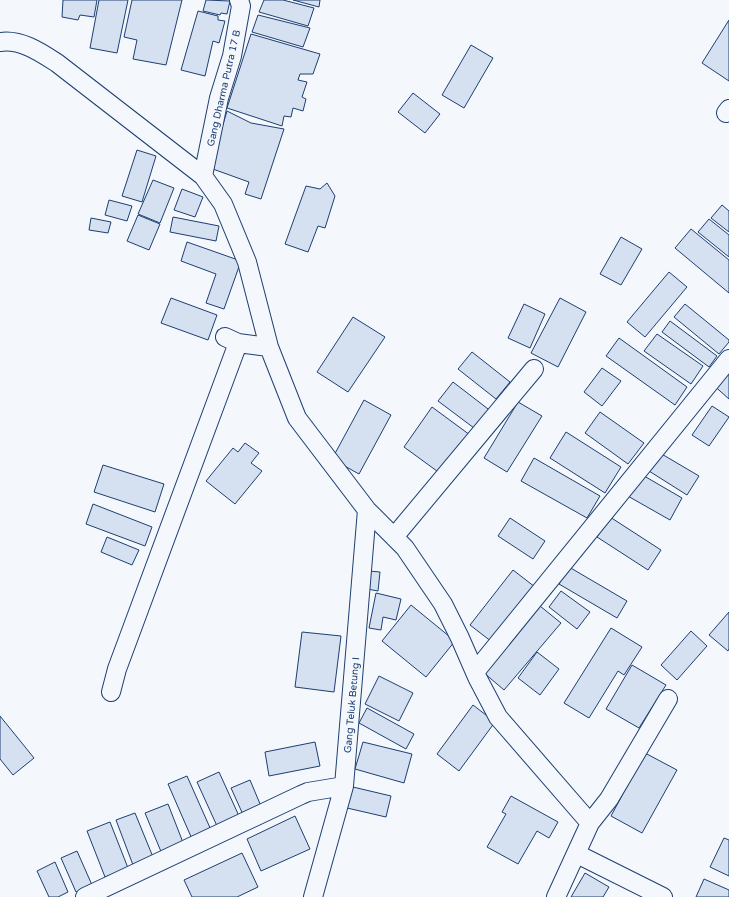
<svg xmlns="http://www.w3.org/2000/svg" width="729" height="897" viewBox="0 0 729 897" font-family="'Varela Round',sans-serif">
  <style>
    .building { fill: #d5e0f0; stroke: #1d3f73 }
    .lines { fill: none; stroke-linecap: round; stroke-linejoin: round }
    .minor-casing { stroke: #1d3f73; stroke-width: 20 }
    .minor { stroke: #f4f7fb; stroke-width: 18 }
    .labels { text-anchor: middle; stroke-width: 3; stroke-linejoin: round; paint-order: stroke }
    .street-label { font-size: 10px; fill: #1d3f73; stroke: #f4f7fb }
  </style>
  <rect width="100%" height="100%" fill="#f4f7fb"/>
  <!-- building -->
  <path class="building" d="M63 0H97L94 17 80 15 78 20 62 17Z
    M99 0H128L117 53 90 48Z
    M132 0H182L166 65 133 59 137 40 124 37Z
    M206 0 230 1 227 14 221 13 220 15 203 11Z
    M264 0H283L314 8 308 26 259 12Z
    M293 0H320L319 7Z
    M198 11 218 16V20L225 21 219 43 213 41 205 76 181 70Z
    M258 15 310 28 303 47 252 32Z
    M729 20V81L702 63Z
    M251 34 320 54 313 74H300L298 80 307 82 302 97 306 99 303 111 293 108 291 117 284 116 282 126 227 108Z
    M471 45 493 58 464 108 442 95Z
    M413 93 440 114 425 133 398 112Z
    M227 111 251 123 284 129 261 199 245 194 249 182 210 168Z
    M137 150 156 156 142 202 122 196Z
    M153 180 174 188 160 223 138 214Z
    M327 183 335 196 325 228 318 226 308 252 285 244 306 186 320 189Z
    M182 189 203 197 195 217 174 210Z
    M109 200 132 206 127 221 105 215Z
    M722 205 729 211V232L711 218Z
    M138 215 160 224 149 250 127 241Z
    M173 217 219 226 216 241 170 232Z
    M91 218 111 222 108 233 89 230Z
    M709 219 729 235V257L698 232Z
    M691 229 729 260V293L675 248Z
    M621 237 642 249 621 285 600 274Z
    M187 242 241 261 224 309 206 303 216 274 181 261Z
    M669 272 687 287 645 337 627 322Z
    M171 298 217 315 208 340 161 323Z
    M560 298 586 312 558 367 531 353Z
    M524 304 545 314 530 348 508 338Z
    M685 304 729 340V342L719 354 674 317Z
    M353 317 385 337 348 392 317 372Z
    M670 321 717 356 709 367 662 332Z
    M657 334 703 366 691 384 644 351Z
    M619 338 687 387 675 405 606 356Z
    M472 352 510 382 496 399 458 369Z
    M729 364V399L711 383Z
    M602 368 621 381 602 406 584 392Z
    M453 382 492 412 478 431 438 401Z
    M364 400 391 415 359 474 332 459Z
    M518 402 542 416 507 472 484 458Z
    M712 406 729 417 709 446 692 435Z
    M432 407 470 435 441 474 404 447Z
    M600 412 644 443 628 464 585 433Z
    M566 432 621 467 605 493 550 458Z
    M245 443 259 453 251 463 262 471 235 504 206 481 233 448 238 452Z
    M660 453 699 476 687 495 649 471Z
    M534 458 600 496 587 518 521 481Z
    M103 465 164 484 155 512 94 492Z
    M639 473 682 498 670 520 626 495Z
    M93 504 152 527 145 546 86 524Z
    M610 517 661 550 648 570 597 537Z
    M510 518 545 541 533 559 498 536Z
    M107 537 139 550 132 565 101 552Z
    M569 567 627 601 617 618 559 584Z
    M513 570 535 587 492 642 470 625Z
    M369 571 380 572 378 591 367 589Z
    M561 591 590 612 577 629 549 607Z
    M376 593 401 599 396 620 383 617 381 630 369 628Z
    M411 605 455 641 426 677 382 641Z
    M540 606 561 623 504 690 483 672Z
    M729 612V649L728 651 709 635Z
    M611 628 642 647 624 675 618 671 589 718 564 703Z
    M691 631 707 646 677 680 661 665Z
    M302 632 341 636 334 692 295 687Z
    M537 652 559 669 540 695 518 678Z
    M632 665 666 685 639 728 606 709Z
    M379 676 413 693 399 721 365 704Z
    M473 705 495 722 459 771 437 754Z
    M367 708 414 734 406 749 359 723Z
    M0 716 34 758 13 775 0 759Z
    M315 742 320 766 269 776 265 752Z
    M363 742 412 754 404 783 355 769Z
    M645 753 677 770 642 833 611 816Z
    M219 772 239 816 217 826 197 782Z
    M187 776 211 830 192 839 168 784Z
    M250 780 263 811 245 819 231 788Z
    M353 787 391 796 386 817 347 808Z
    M511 796 558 822 549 838 537 831 518 864 487 847 506 814 502 812Z
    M168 804 184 845 162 854 145 813Z
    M135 813 153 857 133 865 116 820Z
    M295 816 310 849 261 871 247 839Z
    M110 822 128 868 105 877 87 831Z
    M724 838 729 840V876L710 867Z
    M77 851 92 885 76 892 61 858Z
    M242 853 258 887 237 897H192L184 880Z
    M55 862 68 892 58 897H49L37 871Z
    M585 873 609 887 603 897H571Z
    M704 879 729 890V897H696Z"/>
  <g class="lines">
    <defs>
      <path id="minor" d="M0 42C21 39 40 52 57 63L203 176 223 204 247 262 269 347 297 418 367 510 405 548 443 604 460 638 477 677 498 717 590 823 556 897
        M726 113 729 109
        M203 176 219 98 232 56 241 6 239 0
        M225 337 238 343 269 347
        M394 537 534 369
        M475 672 729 359
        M111 692 117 669 238 343
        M590 823 609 799 668 699
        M577 854 663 897
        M85 897 301 795 308 792 344 786
        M313 897 344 786 367 510"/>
    </defs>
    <!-- minor casing -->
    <use href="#minor" class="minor-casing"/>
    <!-- minor -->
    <use href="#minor" class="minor"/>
  </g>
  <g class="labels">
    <!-- street labels -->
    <g class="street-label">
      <text transform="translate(223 88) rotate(-77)" y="4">Gang Dharma Putra 17 B</text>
      <text transform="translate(351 705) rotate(-85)" y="4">Gang Teluk Betung I</text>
    </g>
  </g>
</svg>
